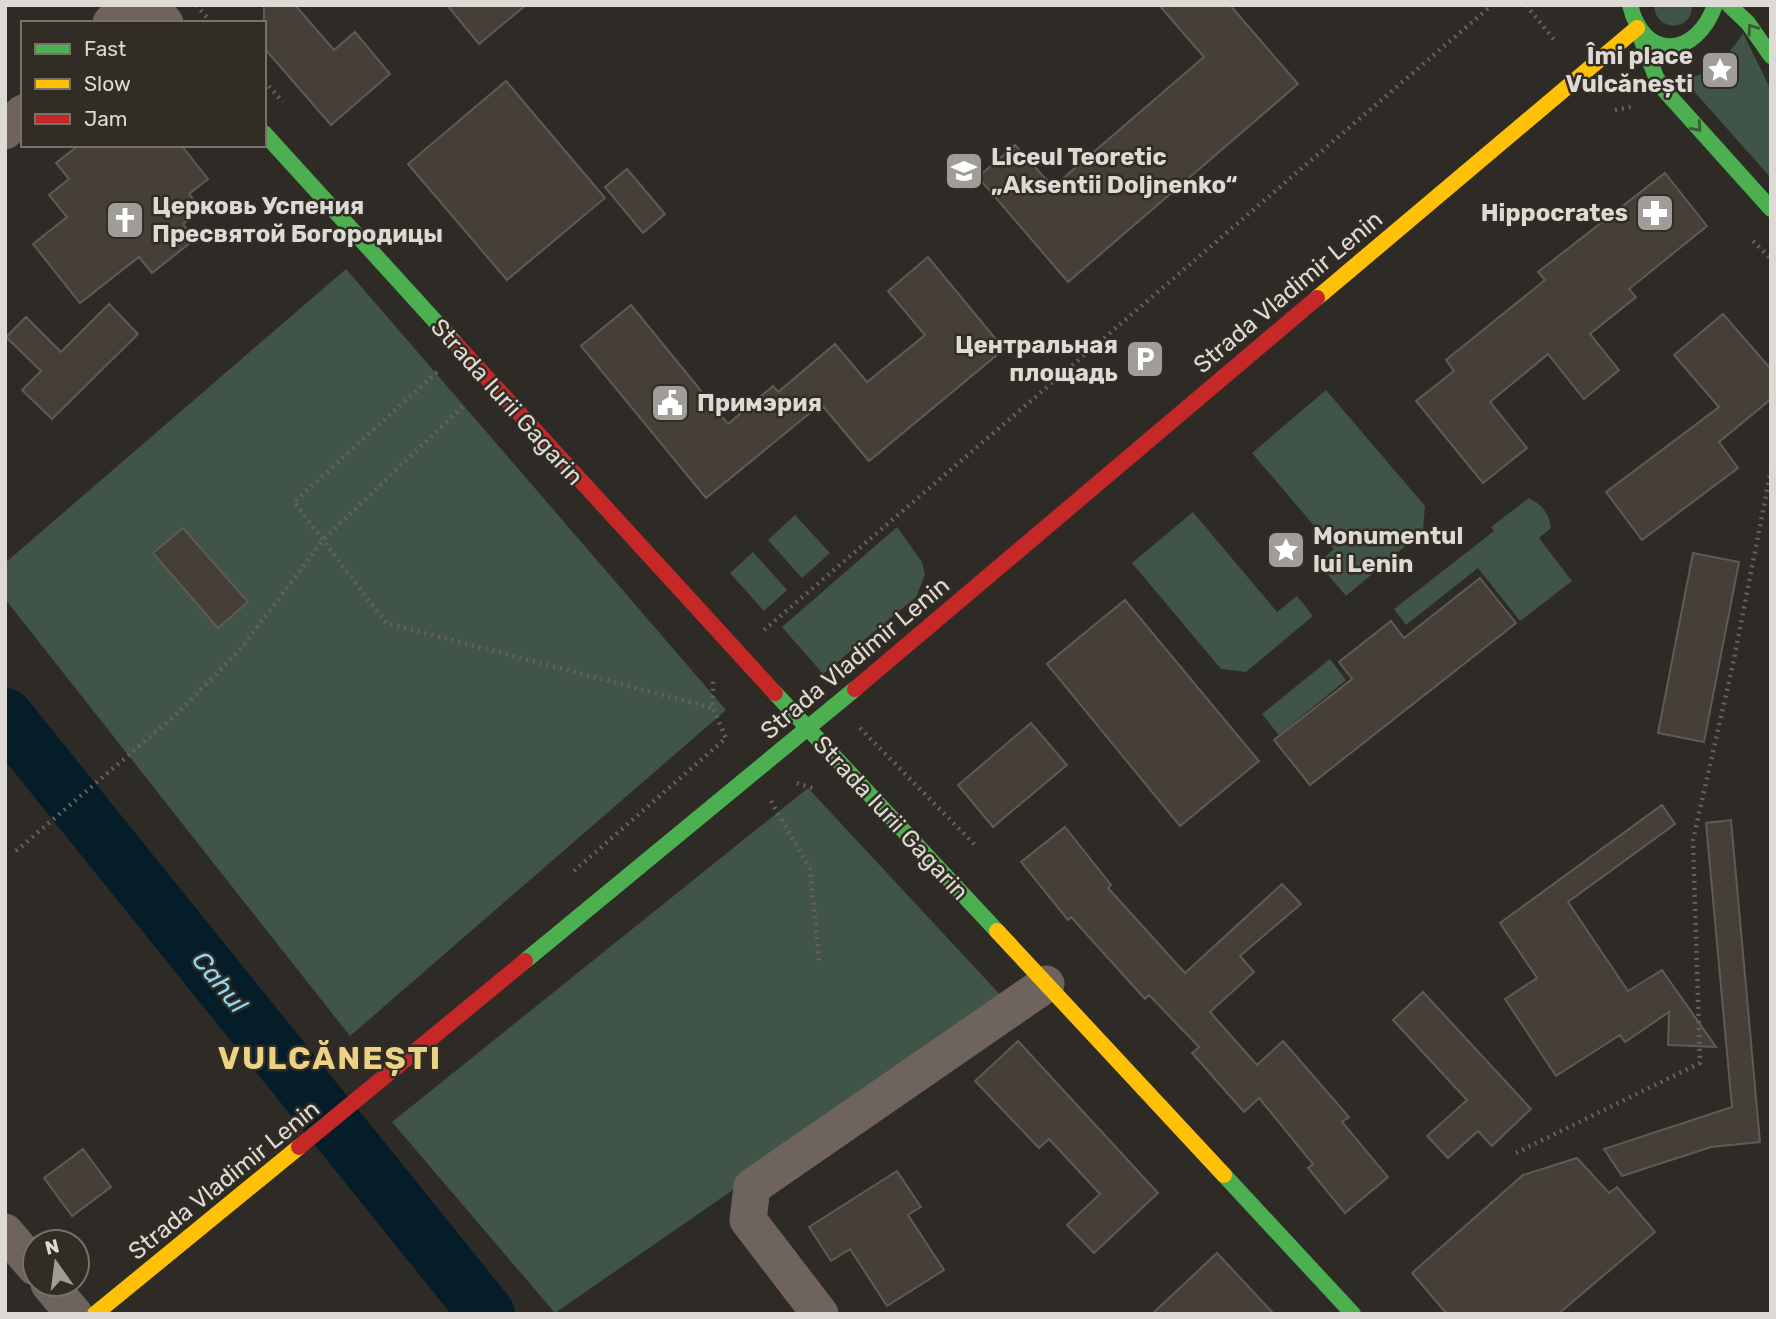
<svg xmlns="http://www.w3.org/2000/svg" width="1776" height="1319" viewBox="0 0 1776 1319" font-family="Rubik,sans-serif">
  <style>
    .green { fill: #415448 }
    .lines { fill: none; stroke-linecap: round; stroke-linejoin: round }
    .river { stroke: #041d28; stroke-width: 56 }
    .building { fill: #453f37; stroke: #5d5a57; stroke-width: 2 }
    .path { stroke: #67615d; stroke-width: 4.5; stroke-dasharray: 2 5; stroke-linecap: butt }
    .street { stroke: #6f635e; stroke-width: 37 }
    .fast { stroke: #4caf50; stroke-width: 16 }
    .slow { stroke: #ffc107; stroke-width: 16 }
    .jam { stroke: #c62828; stroke-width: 16 }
    .oneway { stroke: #3a5a33 }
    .labels { text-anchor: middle; stroke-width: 5; stroke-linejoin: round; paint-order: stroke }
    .poi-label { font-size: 24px; font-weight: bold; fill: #ddd9d5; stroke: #312c24; text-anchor: start }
    .street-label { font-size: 24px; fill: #ddd9d5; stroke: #312c24 }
    .water-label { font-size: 26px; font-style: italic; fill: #8ed7f7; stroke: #312c24 }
    .district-label { font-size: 32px; font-weight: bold; letter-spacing: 2px; fill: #ecd285; stroke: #312c24 }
  </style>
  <rect width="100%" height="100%" fill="#2e2b27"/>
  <!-- green -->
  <path class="green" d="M1654 5H1692C1693 33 1655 32 1654 5Z
    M1743 33 1771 90V178L1683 79C1708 77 1730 54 1743 33Z
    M346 269 726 710 350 1036 5 599V563Z
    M1326 390 1425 506 1423 531 1346 596 1318 563 1334 549 1252 453Z
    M1529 498C1542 505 1549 513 1551 528L1539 538 1572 581 1520 621 1478 568 1406 625 1394 609 1494 531 1491 527Z
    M1193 512 1277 612 1297 596 1313 616 1246 672 1221 669 1132 563Z
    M795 515 830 553 802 578 768 540Z
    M897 527 922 562 925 575 916 597 823 674 782 627Z
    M753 552 787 590 764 611 730 573Z
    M1330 659 1346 680 1279 735 1262 714Z
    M808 788 1006 1001 555 1313 392 1122Z"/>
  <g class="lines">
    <!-- river -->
    <path class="river" d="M5 716 487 1314"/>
  </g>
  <!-- building -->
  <path class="building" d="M264 5H295L334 50 355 32 390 74 331 125 264 48Z
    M447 5H526L479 44Z
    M1159 5H1230L1298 84 1068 282 978 177 1015 145 1053 187 1204 57Z
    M506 81 605 198 507 280 408 164Z
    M79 145H181L208 179 189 194 201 209 183 224 195 239 152 273 139 257 80 303 33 244 67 217 49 195 69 179 56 163Z
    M627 169 665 214 643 233 605 187Z
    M1665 173 1707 226 1629 289 1636 297 1590 334 1619 370 1584 399 1548 354 1490 402 1527 448 1483 483 1416 401 1454 371 1446 360 1545 280 1538 272Z
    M928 257 1004 349 869 461 821 404 706 498 581 346 631 305 728 424 773 386 778 392 835 344 867 382 925 335 888 291Z
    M109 304 138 334 52 419 22 390 41 371 6 337 26 317 61 352Z
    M1723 314 1771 369V399L1719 442 1738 468 1642 540 1606 492 1719 407 1674 355Z
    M183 528 248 602 218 628 153 553Z
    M1693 553 1739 562 1704 742 1658 733Z
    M1480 578 1516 623 1310 785 1274 740 1352 679 1339 662 1391 621 1404 638Z
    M1125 600 1259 761 1180 826 1047 664Z
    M1031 723 1067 765 993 827 958 785Z
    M1662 805 1675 824 1568 902 1628 991 1662 970 1716 1047 1668 1045 1669 1012 1625 1042 1620 1035 1556 1076 1505 999 1537 978 1500 923Z
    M1731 820 1760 1142 1711 1147 1622 1176 1604 1149 1732 1107 1706 823Z
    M1065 827 1111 885 1108 888 1185 973 1282 884 1301 904 1240 956 1254 972 1210 1012 1257 1065 1283 1041 1349 1117 1342 1122 1388 1177 1345 1213 1308 1168 1313 1164 1259 1098 1244 1112 1192 1053 1199 1047 1149 995 1145 999 1071 917 1068 920 1021 862Z
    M1423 992 1531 1109 1492 1146 1478 1131 1448 1158 1427 1136 1467 1100 1393 1020Z
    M1018 1041 1158 1193 1094 1253 1067 1225 1100 1194 1049 1139 1039 1148 975 1081Z
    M83 1149 111 1187 72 1216 44 1178Z
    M1577 1158 1609 1193 1617 1187 1655 1232 1558 1314H1447L1412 1273 1523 1175Z
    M897 1171 921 1207 908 1215 944 1270 887 1306 850 1249 831 1261 809 1227Z
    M1217 1253 1274 1314H1152Z"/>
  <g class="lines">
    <!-- path -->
    <path class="path" d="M196 5 212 23
      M1526 5 1556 42
      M264 81 283 102
      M1615 110 1635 106
      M1753 241 1771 259
      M437 372 294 502 386 623 713 708
      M764 630 1492 5
      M860 728 975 845
      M797 783 815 789
      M771 801 810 869 819 960
      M16 851 178 713 240 650 323 540 465 404
      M574 871 726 738 713 708V678
      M1516 1153 1700 1063 1693 840 1733 664 1771 470"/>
    <!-- street -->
    <path class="street" d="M150 5 165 23
      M111 23 128 5
      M5 131 23 113
      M5 1232 35 1267
      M49 1284 74 1314
      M820 1314 748 1220 752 1187 1046 984"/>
    <!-- fast -->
    <path class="fast" d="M1630 5C1644 63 1697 57 1715 5
      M1729 5 1748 23 1771 56
      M1637 28 1656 77 1665 91 1771 209
      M264 133 455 343
      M775 693 997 931
      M525 961 855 689
      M1224 1175 1353 1314"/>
    <!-- slow -->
    <path class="slow" d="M1317 298 1637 28
      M997 931 1224 1175
      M95 1314 299 1147"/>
    <!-- jam -->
    <path class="jam" d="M455 343 775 693
      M855 689 1317 298
      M299 1147 525 961"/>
  </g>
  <!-- one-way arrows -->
  <defs><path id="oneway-chevron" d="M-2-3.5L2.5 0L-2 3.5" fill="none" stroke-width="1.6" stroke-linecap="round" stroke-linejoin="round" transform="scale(1.75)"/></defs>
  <g class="oneway">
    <use href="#oneway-chevron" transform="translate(1752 29) rotate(-126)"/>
    <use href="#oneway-chevron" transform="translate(1697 127) rotate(48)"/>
  </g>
  <!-- icons -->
  <defs>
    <symbol id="sight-square" viewBox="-11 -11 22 22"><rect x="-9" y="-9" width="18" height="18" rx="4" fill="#a09c98" stroke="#312c24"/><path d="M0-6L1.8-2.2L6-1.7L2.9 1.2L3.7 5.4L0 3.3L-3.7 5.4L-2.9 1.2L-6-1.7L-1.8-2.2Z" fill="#fff"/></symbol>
    <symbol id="school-square" viewBox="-11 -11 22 22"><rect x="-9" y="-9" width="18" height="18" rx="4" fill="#a09c98" stroke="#312c24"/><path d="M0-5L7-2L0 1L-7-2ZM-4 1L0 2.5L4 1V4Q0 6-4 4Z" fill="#fff"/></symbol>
    <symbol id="pharmacy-square" viewBox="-11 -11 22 22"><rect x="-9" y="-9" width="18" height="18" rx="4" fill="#a09c98" stroke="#312c24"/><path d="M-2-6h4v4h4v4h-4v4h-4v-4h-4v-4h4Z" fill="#fff"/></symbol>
    <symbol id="church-square" viewBox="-11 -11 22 22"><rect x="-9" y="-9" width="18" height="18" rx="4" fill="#a09c98" stroke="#312c24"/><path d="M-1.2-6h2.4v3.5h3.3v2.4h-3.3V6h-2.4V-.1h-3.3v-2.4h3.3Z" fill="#fff"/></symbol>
    <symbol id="parking-square" viewBox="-11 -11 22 22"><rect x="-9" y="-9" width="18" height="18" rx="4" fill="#a09c98" stroke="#312c24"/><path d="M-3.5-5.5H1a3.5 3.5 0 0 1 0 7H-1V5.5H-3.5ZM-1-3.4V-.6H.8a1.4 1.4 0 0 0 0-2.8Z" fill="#fff"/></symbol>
    <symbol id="civic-square" viewBox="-11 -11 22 22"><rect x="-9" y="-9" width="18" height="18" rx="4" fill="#a09c98" stroke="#312c24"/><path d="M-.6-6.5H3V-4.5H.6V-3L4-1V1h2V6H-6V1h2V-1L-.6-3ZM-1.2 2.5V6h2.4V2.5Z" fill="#fff"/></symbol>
  </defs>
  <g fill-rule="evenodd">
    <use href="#sight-square" x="1698" y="48" width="44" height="44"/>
    <use href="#school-square" x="942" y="149" width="44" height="44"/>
    <use href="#pharmacy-square" x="1633" y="191" width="44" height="44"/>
    <use href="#church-square" x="103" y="198" width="44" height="44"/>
    <use href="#parking-square" x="1123" y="337" width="44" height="44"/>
    <use href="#civic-square" x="648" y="381" width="44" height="44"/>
    <use href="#sight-square" x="1264" y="528" width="44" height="44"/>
  </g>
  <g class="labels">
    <!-- poi labels -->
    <g class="poi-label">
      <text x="1693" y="64" text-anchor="end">Îmi place<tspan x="1693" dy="28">Vulcănești</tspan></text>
      <text x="991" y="165">Liceul Teoretic<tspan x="991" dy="28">„Aksentii Doljnenko“</tspan></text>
      <text x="152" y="214">Церковь Успения<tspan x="152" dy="28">Пресвятой Богородицы</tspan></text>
      <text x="1628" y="221" text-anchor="end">Hippocrates</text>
      <text x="1118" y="353" text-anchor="end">Центральная<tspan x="1118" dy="28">площадь</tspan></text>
      <text x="697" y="411">Примэрия</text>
      <text x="1313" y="544">Monumentul<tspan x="1313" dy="28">lui Lenin</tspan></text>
    </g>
    <!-- street labels -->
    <g class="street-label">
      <text transform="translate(1288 292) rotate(-40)" y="8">Strada Vladimir Lenin</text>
      <text transform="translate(507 402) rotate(48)" y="8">Strada Iurii Gagarin</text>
      <text transform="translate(855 658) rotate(-40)" y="8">Strada Vladimir Lenin</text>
      <text transform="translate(891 818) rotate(47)" y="8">Strada Iurii Gagarin</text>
      <text transform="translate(224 1180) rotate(-39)" y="8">Strada Vladimir Lenin</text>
    </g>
    <!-- water labels -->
    <g class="water-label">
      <text transform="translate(220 982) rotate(51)" y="9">Cahul</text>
    </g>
    <!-- district labels -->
    <g class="district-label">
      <text x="330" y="1069">VULCĂNEȘTI</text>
    </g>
  </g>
  <!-- border -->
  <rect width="1776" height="1319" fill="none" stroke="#ddd9d5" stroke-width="14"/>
  <!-- legend -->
  <rect x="21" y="21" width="245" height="126" fill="#312c24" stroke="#76716b" stroke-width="2"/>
  <rect x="35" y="44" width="35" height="10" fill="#4caf50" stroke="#76716b" stroke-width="2"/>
  <text x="84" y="56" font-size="21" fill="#ddd9d5">Fast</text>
  <rect x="35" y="79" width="35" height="10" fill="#ffc107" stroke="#76716b" stroke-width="2"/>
  <text x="84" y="91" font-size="21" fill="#ddd9d5">Slow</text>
  <rect x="35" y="114" width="35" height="10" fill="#c62828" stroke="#76716b" stroke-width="2"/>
  <text x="84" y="126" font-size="21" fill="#ddd9d5">Jam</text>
  <!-- north arrow -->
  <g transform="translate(56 1263) rotate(346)"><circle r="33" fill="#312c24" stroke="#76716b" stroke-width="2"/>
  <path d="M0-5L12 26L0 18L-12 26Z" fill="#a09c98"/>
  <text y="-10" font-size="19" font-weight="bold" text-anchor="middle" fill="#ddd9d5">N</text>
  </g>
</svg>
